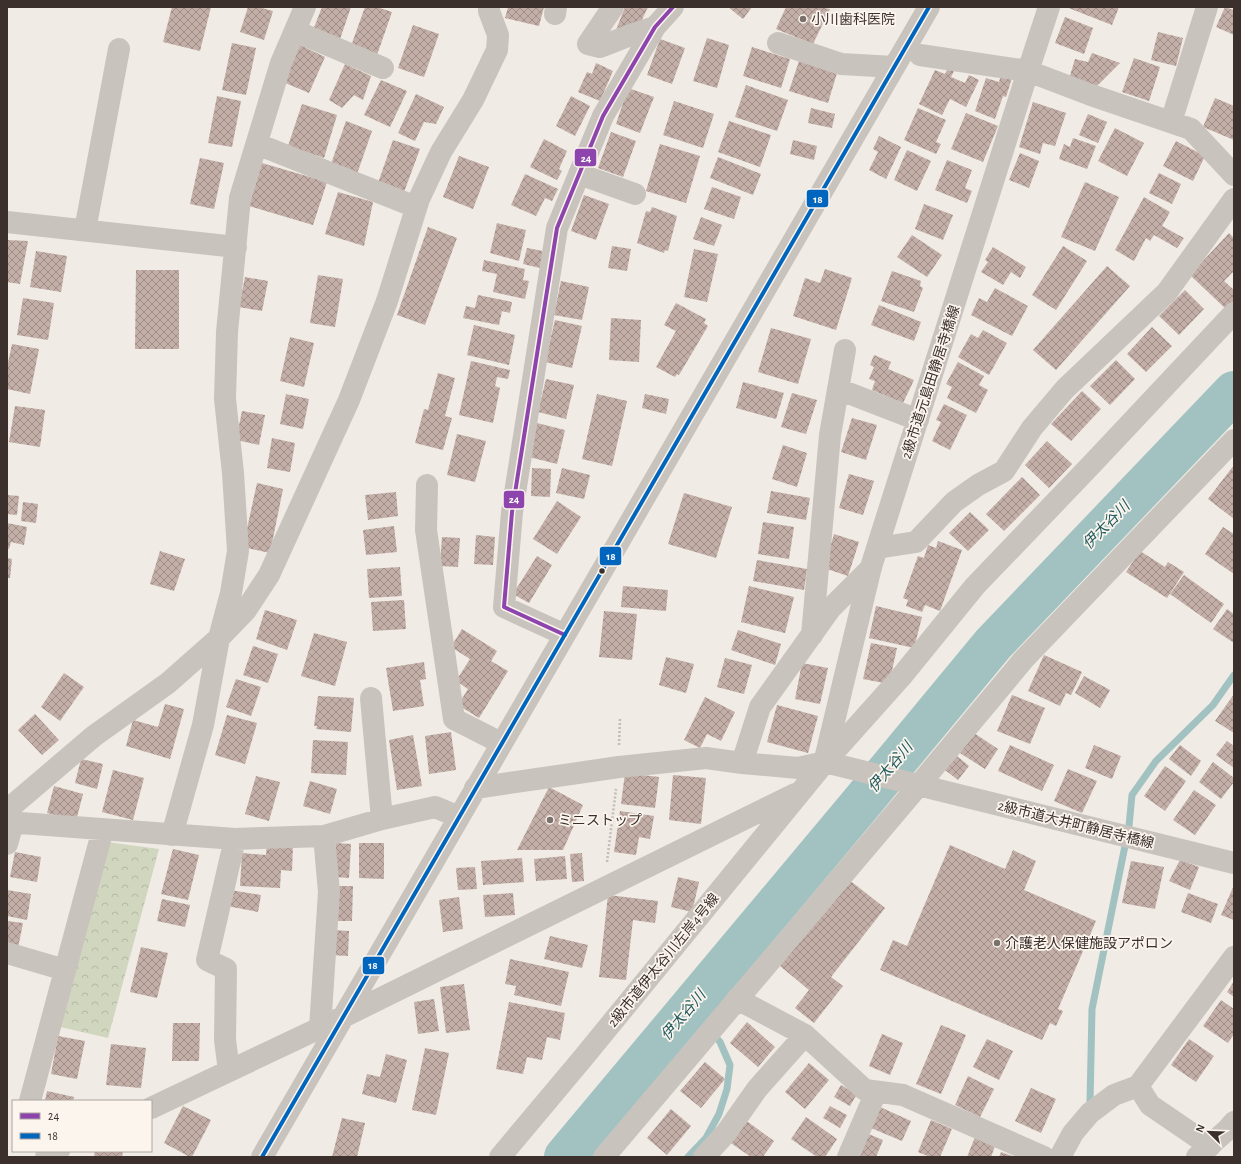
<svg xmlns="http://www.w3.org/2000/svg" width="1241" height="1164" viewBox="0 0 1241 1164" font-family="'Alegreya Sans','Noto Sans JP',sans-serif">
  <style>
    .forest { fill: url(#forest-crowns) }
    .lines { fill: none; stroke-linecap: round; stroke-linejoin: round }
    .stream { stroke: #a1c2c1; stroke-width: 7 }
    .river { stroke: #a1c2c1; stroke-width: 42 }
    .building { fill: url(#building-cross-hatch) }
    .path { stroke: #c2bbb6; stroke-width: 2.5; stroke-dasharray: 2 2; stroke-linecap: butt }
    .minor { stroke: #c9c3be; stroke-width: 22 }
    .bus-1-casing { stroke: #fbf5ee; stroke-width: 7 }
    .bus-2-casing { stroke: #fbf5ee; stroke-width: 7 }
    .bus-1 { stroke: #8e44ad; stroke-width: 4 }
    .bus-2 { stroke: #0065bd; stroke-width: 4 }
    .poi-dot { fill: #7a716c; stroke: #fbf5ee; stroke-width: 1.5 }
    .bus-dot { fill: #3b302b; stroke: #fbf5ee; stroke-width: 1.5 }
    .labels { text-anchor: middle; stroke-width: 3.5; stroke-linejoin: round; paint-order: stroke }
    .poi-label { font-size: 14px; fill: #3b302b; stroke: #fbf5ee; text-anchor: start }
    .street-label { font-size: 14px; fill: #3b302b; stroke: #fbf5ee }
    .water-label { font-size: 15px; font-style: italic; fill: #1f5a5e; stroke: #fbf5ee }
    .line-badge { stroke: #fbf5ee; stroke-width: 1.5 }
    .badge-label { font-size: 11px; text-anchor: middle; font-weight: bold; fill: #fff }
  </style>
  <defs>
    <pattern id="forest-crowns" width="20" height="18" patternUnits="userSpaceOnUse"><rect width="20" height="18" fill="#d1d6bf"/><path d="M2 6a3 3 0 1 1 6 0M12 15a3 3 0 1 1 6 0" fill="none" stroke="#b4b8a4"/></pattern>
    <pattern id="building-cross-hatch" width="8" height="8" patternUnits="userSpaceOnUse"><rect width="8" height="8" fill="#c3afa7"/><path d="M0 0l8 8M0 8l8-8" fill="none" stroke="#a08f88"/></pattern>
  </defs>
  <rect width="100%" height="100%" fill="#f0ebe5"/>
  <!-- forest -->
  <path class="forest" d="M107 842 159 849 108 1038 56 1026Z"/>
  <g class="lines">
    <!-- stream -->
    <path class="stream" d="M1087 1107 1090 1103 1092 1009 1129 826 1132 795 1156 761 1213 705 1234 675
      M688 1157 706 1138 719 1114 727 1089 730 1065 720 1042 690 1007"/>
    <!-- river -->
    <path class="river" d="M565 1157 858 807 993 644 1234 392"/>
  </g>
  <!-- building -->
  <path class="building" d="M172 7H211L200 51 163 42Z
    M248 7H258L273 11 264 40 240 32Z
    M322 7H351L340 39 313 30Z
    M365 7H377L392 12 377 55 351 46Z
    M508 7H544L539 26 505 18Z
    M625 7H648L640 24 616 30Z
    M728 7H752L743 19Z
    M786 7H819L830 9 813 44 776 29Z
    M1066 7H1119L1112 25Z
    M1225 7 1234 10V35L1216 27Z
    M1065 17 1093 28 1084 54 1055 43Z
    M413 25 439 34 424 77 398 68Z
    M1158 32 1183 38 1176 66 1151 60Z
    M707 38 729 45 717 88 693 81Z
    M660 39 685 48 672 84 647 75Z
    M232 43 256 48 246 95 222 90Z
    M300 45 325 57 309 93 283 82Z
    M752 47 790 59 781 88 743 76Z
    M1092 53 1120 63 1094 89 1069 79 1075 59 1088 62Z
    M1134 58 1160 67 1149 101 1122 92Z
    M799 61 837 73 828 103 789 91Z
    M596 63 613 71 600 101 578 92 587 72 592 74Z
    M345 64 371 76 363 100 354 95 342 108 329 100Z
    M948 68 954 71 951 77 965 83 969 75 979 80 966 107 950 99 942 115 919 104 935 70 945 74Z
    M1001 75 1012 78 1006 97 1003 96 995 119 975 111 986 78 999 82Z
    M381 80 407 91 390 127 364 115Z
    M746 85 788 100 777 131 735 117Z
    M628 88 654 97 640 133 616 124Z
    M416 94 444 107 436 124 424 122 415 141 398 133Z
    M217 96 241 101 232 147 208 143Z
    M571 96 590 106 575 136 556 126Z
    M1215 98 1234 106V140L1203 127Z
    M674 101 714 114 703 148 663 135Z
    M1033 102 1066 113 1055 146 1043 143 1040 154 1019 147Z
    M302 104 337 115 324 158 288 146Z
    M811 108 835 114 832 128 808 123Z
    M918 108 946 120 936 142 941 144 936 154 904 140Z
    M966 113 998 126 983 162 951 149Z
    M1088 114 1107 122 1098 143 1079 135Z
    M346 121 372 131 357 174 331 164Z
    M729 121 771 135 760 167 718 152Z
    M1115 128 1144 143 1127 176 1098 161Z
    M611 132 636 141 623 177 598 168Z
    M879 136 901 147 886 179 869 170 878 152 873 149Z
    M1073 138 1096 146 1087 169 1059 159 1064 144 1070 147Z
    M544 139 567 151 559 169 562 171 557 180 530 167Z
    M393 140 420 149 404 192 378 183Z
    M793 140 817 146 814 160 790 154Z
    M1176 141 1205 156 1193 181 1163 166Z
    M660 144 700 156 686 203 646 191Z
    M907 150 931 161 917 191 894 180Z
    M1020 153 1039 161 1029 188 1009 180Z
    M459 156 489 167 473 209 443 197Z
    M718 157 761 174 753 195 710 178Z
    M200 158 224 163 214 209 190 204Z
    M947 160 972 170 965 188 972 191 967 203 935 190Z
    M262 163 327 182 313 225 249 206Z
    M1159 173 1181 184 1172 204 1149 193Z
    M525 174 558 189 552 201 545 198 536 216 511 205Z
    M1085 182 1119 197 1095 251 1061 237Z
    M712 187 741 197 734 219 704 209Z
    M338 192 373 202 364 246 325 234Z
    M584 195 609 204 596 240 571 231Z
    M1144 197 1170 212 1162 226 1184 238 1177 248 1154 235 1150 241 1146 238 1134 261 1115 250Z
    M924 204 953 215 943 240 915 229Z
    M652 207 677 216 668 251 665 250 664 253 637 243 646 211 650 212Z
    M701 217 722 225 714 246 693 239Z
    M497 223 526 230 519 261 490 253Z
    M428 227 457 238 425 325 397 315Z
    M1229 233 1234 238V271L1224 281 1234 290V302L1227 310 1190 275Z
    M912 235 942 255 927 277 897 257Z
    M7 240 28 241 20 284 7 282Z
    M612 246 631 249 627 271 608 268Z
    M1063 246 1087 261 1056 310 1032 295Z
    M993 247 1026 267 1020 278 1011 272 1003 285 981 272 988 262 985 260Z
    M527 248 543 251 540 268 523 264Z
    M694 249 718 254 707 302 684 297Z
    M36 251 67 256 61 292 30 287Z
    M484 260 525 269 523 280 529 281 525 299 493 292 497 274 482 271Z
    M1107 266 1130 286 1056 370 1033 350Z
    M825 269 852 278 836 330 793 316 805 278 820 283Z
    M136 270H179V349H135Z
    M892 271 921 281 920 286 923 288 914 312 881 301Z
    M318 275 343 279 335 327 310 323Z
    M245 277 268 281 262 311 239 307Z
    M561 281 589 287 582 320 554 315Z
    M995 288 1028 306 1012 336 971 315 979 298 987 302Z
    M1185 290 1204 309 1179 335 1159 316Z
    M478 295 512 302 510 313 502 311 499 325 463 318 466 306 475 308Z
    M23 298 54 303 48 340 17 335Z
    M676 303 706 319 704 323 708 326 679 375 677 374 675 377 656 367 676 331 664 325Z
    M879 305 921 322 914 341 871 325Z
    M611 318 641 320 639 362 609 360Z
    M555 320 582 326 572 368 545 362Z
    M474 325 515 335 509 365 467 355Z
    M1152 327 1172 346 1146 372 1127 354Z
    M771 328 811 339 798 384 758 372Z
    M983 330 1007 343 989 375 958 357 971 334 978 338Z
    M290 337 314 343 304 387 280 381Z
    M12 344 39 349 30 394 7 389V368Z
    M874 355 891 362 888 369 914 380 903 403 872 390 875 381 869 379 874 367 870 365Z
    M1116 360 1135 379 1110 405 1090 386Z
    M471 361 510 370 508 379 497 377 495 386 500 388 493 423 459 415Z
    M958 362 984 376 979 385 988 390 976 413 947 398 952 387 946 384Z
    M438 373 455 378 445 416 452 418 443 450 415 443 424 409 428 410Z
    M546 379 574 385 566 419 538 412Z
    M743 382 784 393 776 419 736 408Z
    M1082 391 1101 409 1071 441 1051 424Z
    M792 393 817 400 806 434 781 427Z
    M286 394 309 399 303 429 280 424Z
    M597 394 627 401 612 466 582 459Z
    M645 394 669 399 666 414 642 408Z
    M944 404 967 415 950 450 932 441 941 422 936 420Z
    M15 406 45 410 40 447 9 442Z
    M242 411 265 415 259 445 236 440Z
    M852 418 877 425 866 460 841 452Z
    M537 423 565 430 557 464 529 457Z
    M457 434 486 441 475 482 447 475Z
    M272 438 295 443 290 472 267 468Z
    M1047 441 1072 464 1049 488 1025 465Z
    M783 445 807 453 797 487 772 479Z
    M1234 465V519L1208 499Z
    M532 468 551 469 550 497 531 496Z
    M562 468 590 475 584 499 556 493Z
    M849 474 874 481 863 515 839 508Z
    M1022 477 1040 495 1004 531 986 514Z
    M257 483 283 489 270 553 243 547Z
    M771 491 810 498 806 520 767 513Z
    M396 492 398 516 368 520 365 495Z
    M684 493 732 507 716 558 668 544Z
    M7 495 19 496 17 515 7 514Z
    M557 501 581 517 557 554 533 539Z
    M23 502 38 504 36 523 21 521Z
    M970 512 989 530 968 551 949 533Z
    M763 522 794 527 789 559 758 554Z
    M7 523 27 527 24 545 11 542 9 549 7 548Z
    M394 526 397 552 366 555 363 530Z
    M1223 527 1234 534V574L1205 554Z
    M834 534 859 542 848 576 824 568Z
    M476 535 495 537 493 565 474 564Z
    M442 537 460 538 458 567 440 566Z
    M938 541 962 550 940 611 925 605 922 612 906 606 908 600 903 598 918 556 924 558 928 545 936 548Z
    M160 551 185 559 174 591 150 584Z
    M1140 551 1165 567 1168 562 1184 572 1167 598 1126 572Z
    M537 556 552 565 529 603 513 594Z
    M7 558 12 559 10 578H7Z
    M757 560 807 569 804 590 753 581Z
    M400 567 402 596 369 598 367 569Z
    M1184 575 1224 604 1211 623 1170 594Z
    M623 586 668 590 666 611 621 607Z
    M749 586 794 597 785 633 741 622Z
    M404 600 406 629 373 631 371 602Z
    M876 606 922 617 914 648 869 638Z
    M1227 609 1234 614V643L1213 629Z
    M265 610 297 620 287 650 256 639Z
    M604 611 637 614 632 660 599 657Z
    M462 629 497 651 491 661 508 671 479 718 458 705 468 689 456 681 470 659 451 647Z
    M738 630 781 644 775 665 731 650Z
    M314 633 347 642 335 686 301 676Z
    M871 643 897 648 889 684 863 679Z
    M253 646 278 654 268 683 243 675Z
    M1044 655 1082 672 1071 695 1066 693 1060 706 1028 691Z
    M666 657 694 664 686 693 659 685Z
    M725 658 752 665 744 694 717 687Z
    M424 662 426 679 420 680 424 706 393 711 386 668Z
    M802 663 828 668 820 704 795 699Z
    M64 673 84 687 60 721 41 707Z
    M1084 676 1110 690 1100 708 1075 693Z
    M236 679 261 687 251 716 226 707Z
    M1234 694V733L1215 721Z
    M1012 695 1045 708 1030 744 997 731Z
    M318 696 354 698 351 732 316 729 317 726H314Z
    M705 697 735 712 721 741 707 734 700 748 684 740Z
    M165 704 184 709 170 759 126 746 133 720 158 727Z
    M777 705 818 716 808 753 767 742Z
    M35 714 59 740 42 755 18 730Z
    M227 715 257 723 245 764 215 755Z
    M451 732 456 770 429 774 425 736Z
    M974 733 998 749 985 769 960 753Z
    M413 735 422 786 397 790 389 740Z
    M313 740 348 742 346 775 311 773Z
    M1227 741 1234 746V768L1216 755Z
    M1010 745 1054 765 1042 791 998 771Z
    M1094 745 1121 756 1112 779 1085 768Z
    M1180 745 1201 761 1191 776 1169 759Z
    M957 756 969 766 958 780 945 770Z
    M81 759 103 764 97 789 75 783Z
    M1213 762 1234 778V782L1221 799 1199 782Z
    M1165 766 1186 781 1165 811 1144 796Z
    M1068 769 1097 781 1082 813 1054 801Z
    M113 770 144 778 133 820 102 812Z
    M625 773 659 777 655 808 621 804Z
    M673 775 706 778 701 824 669 820Z
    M256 776 280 782 269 821 245 814Z
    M310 781 337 789 330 814 303 806Z
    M54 786 83 794 76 821 47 813Z
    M549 787 583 805 563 850H517Z
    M1194 790 1216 805 1195 835 1173 820Z
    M620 811 654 816 650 839 639 837 636 855 614 852Z
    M267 842 293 844 292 871 281 870 280 888 240 886 242 853 266 855Z
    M336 843 351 844 349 878 335 877Z
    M359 843H384V879L359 878Z
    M950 845 1005 869 1013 850 1036 861 1024 890 1096 921 1058 1009 1063 1011 1056 1026 1050 1023 1042 1040 880 970 893 940 907 946Z
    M173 849 199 855 188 900 161 894Z
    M15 852 41 857 37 882 10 877Z
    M582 853 584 881 572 882 570 854Z
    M565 856 567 879 536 881 534 859Z
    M522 858 524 882 483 885 481 861Z
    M1180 860 1199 867 1190 890 1169 881Z
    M1131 861 1164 867 1155 909 1122 903Z
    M475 867 477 889 458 890 456 868Z
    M678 877 699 882 692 912 671 907Z
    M848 879 885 908 831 977 843 986 814 1023 795 1008 809 990 780 966Z
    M1234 885V920L1221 915Z
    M335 886H353L352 921H335Z
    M7 890 31 894 27 920 7 916Z
    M230 890 261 895 258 912 227 906Z
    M513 893 515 915 485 917 483 895Z
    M1188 893 1218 904 1211 923 1181 912Z
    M608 895 658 901 655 923 633 920 626 980 599 977Z
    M459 897 463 929 443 932 439 900Z
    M162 899 190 905 185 927 157 921Z
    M7 921 23 923 18 948 7 946Z
    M331 930 349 931 348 956 330 955Z
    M550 936 588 945 582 968 544 959Z
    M141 947 168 953 157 998 130 992Z
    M510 959 569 972 561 1006 514 995 516 986 505 984Z
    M1234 981V997L1227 992Z
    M464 984 470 1030 446 1033 440 987Z
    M434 999 439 1031 418 1034 414 1002Z
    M1221 1000 1234 1009V1034L1228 1043 1203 1026Z
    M509 1002 565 1013 560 1040 547 1037 542 1060 527 1057 523 1074 496 1069Z
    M747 1022 775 1047 758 1067 730 1043Z
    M173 1023H200L199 1061H172Z
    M941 1025 966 1035 941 1094 916 1084Z
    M882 1034 903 1043 890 1075 869 1066Z
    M58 1036 85 1041 77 1079 51 1074Z
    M987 1039 1013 1051 999 1080 973 1067Z
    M1189 1039 1214 1056 1196 1082 1171 1065Z
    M111 1044 146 1048 141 1088 106 1085Z
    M425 1048 449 1053 436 1115 412 1110Z
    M386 1054 407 1060 396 1103 362 1094 367 1074 380 1077Z
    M705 1062 725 1079 701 1108 680 1091Z
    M809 1063 829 1080 805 1109 785 1092Z
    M968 1076 994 1089 980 1117 955 1105Z
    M841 1085 857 1094 850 1106 834 1097Z
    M1031 1088 1056 1099 1041 1133 1015 1121Z
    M47 1091 74 1097 73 1101H45Z
    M183 1106 211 1120 192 1157H190L164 1143Z
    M830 1106 847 1115 840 1128 823 1118Z
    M880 1107 911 1121 902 1141 871 1128Z
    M671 1109 691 1126 667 1155 647 1138Z
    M806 1117 837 1139 825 1157H817L791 1139Z
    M342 1118 365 1123 357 1157H332Z
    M744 1119 774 1141 763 1157H751L728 1141Z
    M931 1120 952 1129 940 1157H930L918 1152Z
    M866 1133 883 1140 876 1157H856Z
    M975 1137 995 1146 991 1157H967Z
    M95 1151H123L122 1157H94Z
    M1001 1152 1015 1157H999Z"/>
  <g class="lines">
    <!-- path -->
    <path class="path" d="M619 745 620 718
      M607 862 616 789"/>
    <!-- minor -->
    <path class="minor" d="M613 7 588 44 600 47 628 36 655 27
      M555 14 556 7
      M295 31 383 68
      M778 43 841 64 894 67
      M920 55 1028 71 1091 95 1191 129 1234 175
      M1171 122 1207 7
      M257 144 416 207
      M579 174 635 194
      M7 222 236 247
      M85 230 119 49
      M838 389 918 420
      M427 485 426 530 454 719 501 743
      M877 548 916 542 954 502 978 485 1004 471 1032 428 1065 389 1167 292 1234 199
      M565 635 504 607 512 512 557 228 603 116 655 27 673 7
      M812 635 830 435 845 350
      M371 698 382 819
      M825 759 871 567 1028 71 1049 7
      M742 763 760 707 830 609 871 568
      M475 788 619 767 706 758 742 763 798 768 825 762 1234 863
      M7 810 94 736 168 683 219 638 246 610 269 575 349 400 387 301 419 199 441 152 473 100 497 50 498 35 489 11V7
      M7 822 235 839 324 836 382 819 435 807 459 817
      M172 835 203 725 219 638 231 593 238 551 233 473 225 399 227 332 240 198 281 63 305 7
      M7 844 13 823
      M7 953 65 970
      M737 999 805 1035 865 1090 903 1095 1044 1157
      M320 1028 329 892 324 836
      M229 1071 225 1040 226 969 207 960 235 839
      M1138 1086 1150 1105 1210 1146
      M30 1101 103 829
      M151 1108 343 1017 795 794
      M46 1157 59 1151
      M262 1157 929 7
      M500 1157 583 1058 825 762 901 677 975 586 1092 464 1234 313
      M604 1157 919 785 1024 659 1234 440
      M704 1157 726 1133 757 1089 805 1035
      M848 1157 876 1092
      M1060 1157 1073 1133 1090 1113 1114 1095 1138 1086 1234 957
      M1197 1157 1228 1129 1234 1122"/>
    <defs>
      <path id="bus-1" d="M565 635 504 607 512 512 557 228 603 116 655 27 673 7"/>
      <path id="bus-2" d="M262 1157 929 7"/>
    </defs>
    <!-- bus-1 casing -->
    <use href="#bus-1" class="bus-1-casing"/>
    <!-- bus-2 casing -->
    <use href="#bus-2" class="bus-2-casing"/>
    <!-- bus-1 -->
    <use href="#bus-1" class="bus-1"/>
    <!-- bus-2 -->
    <use href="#bus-2" class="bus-2"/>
  </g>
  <!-- markers -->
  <g class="poi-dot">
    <circle cx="803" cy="19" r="4"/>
    <circle cx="550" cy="820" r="4"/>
    <circle cx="997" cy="943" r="4"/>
  </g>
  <circle class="bus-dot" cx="602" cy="571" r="3.5"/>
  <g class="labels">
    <!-- poi labels -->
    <g class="poi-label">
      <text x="811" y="24">小川歯科医院</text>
      <text x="558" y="825">ミニストップ</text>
      <text x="1005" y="948">介護老人保健施設アポロン</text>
    </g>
    <!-- street labels -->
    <g class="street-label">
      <text transform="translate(930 382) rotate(-72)" y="5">2級市道元島田静居寺橋線</text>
      <text transform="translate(1076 824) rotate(14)" y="5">2級市道大井町静居寺橋線</text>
      <text transform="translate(663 960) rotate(-51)" y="5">2級市道伊太谷川左岸4号線</text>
    </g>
    <!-- water labels -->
    <g class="water-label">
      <text transform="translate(1106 525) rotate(-46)" y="5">伊太谷川</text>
      <text transform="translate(890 767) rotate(-50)" y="5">伊太谷川</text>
      <text transform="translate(683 1015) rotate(-50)" y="5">伊太谷川</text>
    </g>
  </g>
  <g class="line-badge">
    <rect x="574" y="148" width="23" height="19" rx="4" fill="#8e44ad"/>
    <rect x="806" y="189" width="23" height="19" rx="4" fill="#0065bd"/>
    <rect x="503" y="490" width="22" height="19" rx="4" fill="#8e44ad"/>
    <rect x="599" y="546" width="23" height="20" rx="4" fill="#0065bd"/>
    <rect x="362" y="956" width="23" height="19" rx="4" fill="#0065bd"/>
  </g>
  <g class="badge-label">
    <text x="586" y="162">24</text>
    <text x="818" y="203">18</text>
    <text x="514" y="503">24</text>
    <text x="611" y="560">18</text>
    <text x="373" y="969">18</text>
  </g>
  <!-- border -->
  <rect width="1241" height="1164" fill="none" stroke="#3b302b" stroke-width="16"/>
  <!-- legend -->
  <rect x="12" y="1100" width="140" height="52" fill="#fbf5ee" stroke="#aea6a0"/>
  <rect x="20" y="1113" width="20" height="6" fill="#8e44ad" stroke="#aea6a0"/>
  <text x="48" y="1120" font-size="12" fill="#3b302b">24</text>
  <rect x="20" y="1133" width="20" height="6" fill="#0065bd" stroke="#aea6a0"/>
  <text x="48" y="1140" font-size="12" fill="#3b302b">18</text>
  <!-- north arrow -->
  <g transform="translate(1209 1132) rotate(293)" stroke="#fbf5ee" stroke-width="3" paint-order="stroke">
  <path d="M0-3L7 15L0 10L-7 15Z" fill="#3b302b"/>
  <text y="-6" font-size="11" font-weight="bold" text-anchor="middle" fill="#3b302b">N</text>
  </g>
</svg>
